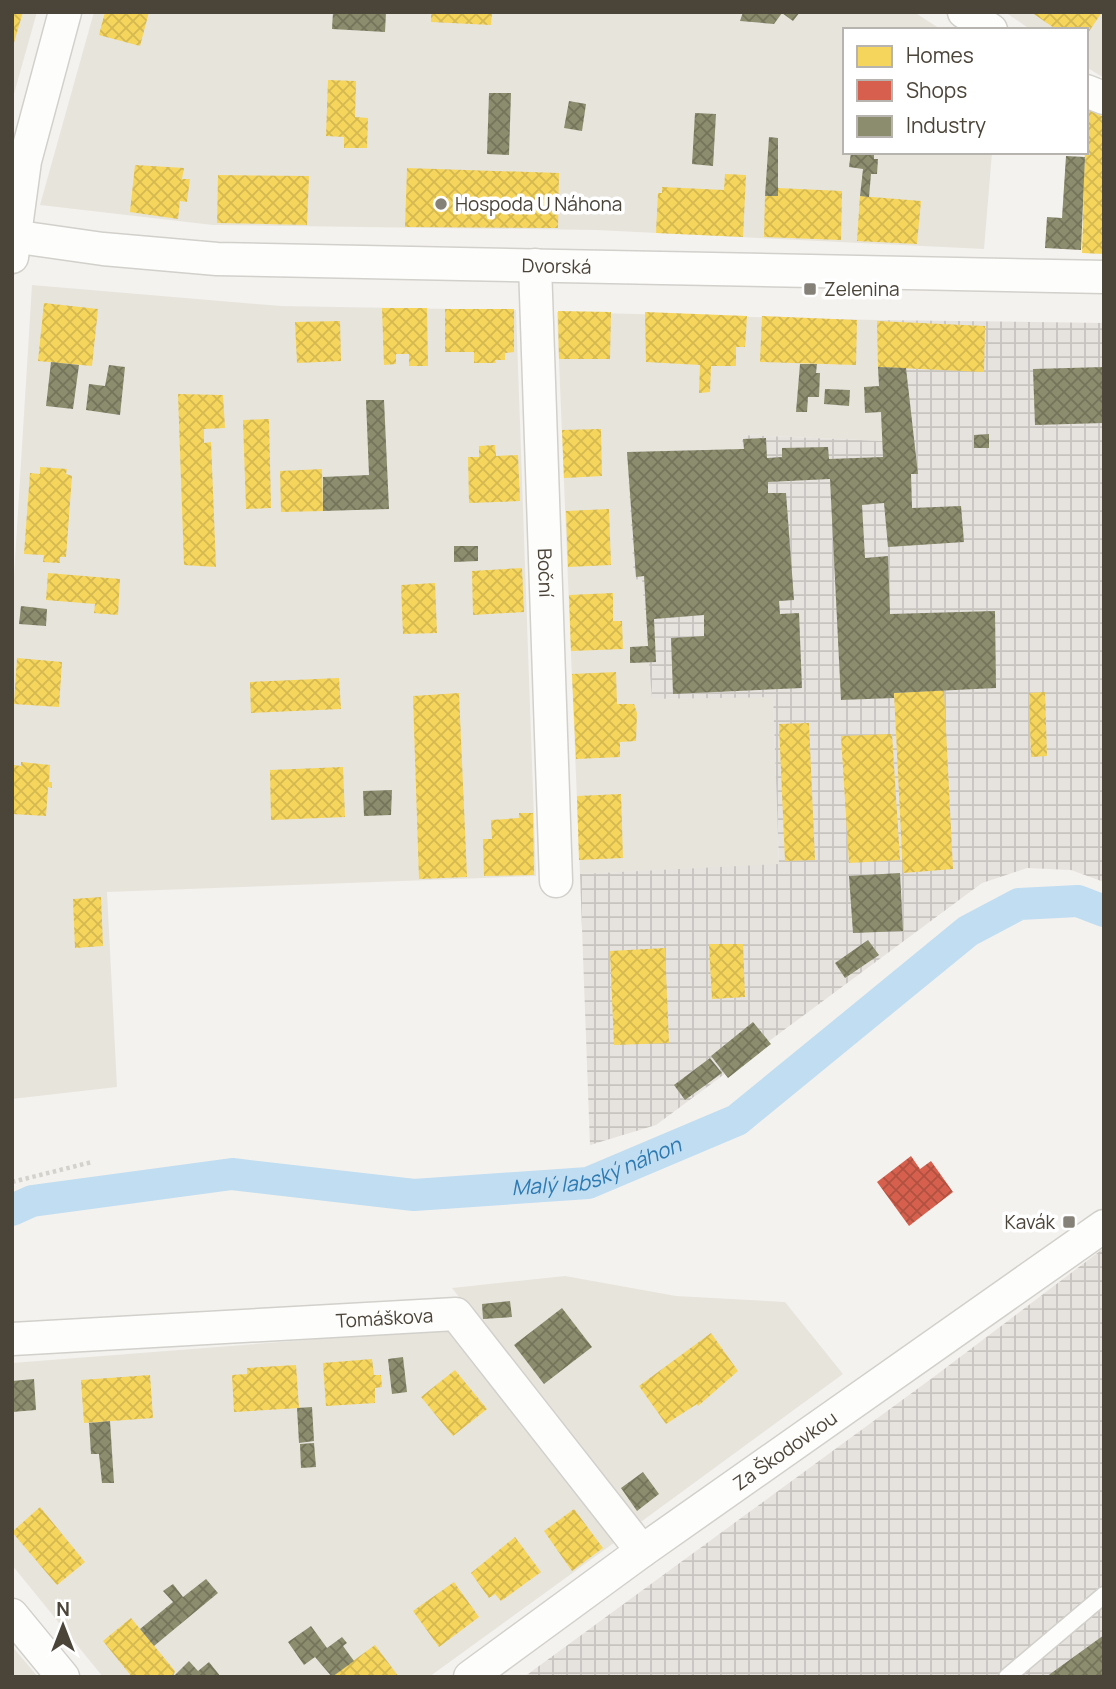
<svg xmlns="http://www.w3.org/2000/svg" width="1116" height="1689" viewBox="0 0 1116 1689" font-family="Manrope,sans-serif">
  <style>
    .residential { fill: #e7e4dc }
    .industrial { fill: url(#industrial-grid) }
    .homes { fill: url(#homes-cross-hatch) }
    .shops { fill: url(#shops-cross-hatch) }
    .industry { fill: url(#industry-cross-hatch) }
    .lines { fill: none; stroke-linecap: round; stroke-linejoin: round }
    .canal { stroke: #c0ddf1; stroke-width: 32 }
    .lane-casing { stroke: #d2d0cb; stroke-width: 19 }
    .street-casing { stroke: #d2d0cb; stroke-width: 35 }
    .path { stroke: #d3d2cc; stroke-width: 4.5; stroke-dasharray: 3.5 3.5; stroke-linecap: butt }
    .lane { stroke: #fdfdfc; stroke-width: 16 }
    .street { stroke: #fdfdfc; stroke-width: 32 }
    .poi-dot { fill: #868178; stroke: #fff; stroke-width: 2.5 }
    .labels { text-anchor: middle; stroke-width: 7; stroke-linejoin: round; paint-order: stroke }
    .poi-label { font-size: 19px; fill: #4b4439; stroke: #fff; text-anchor: start }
    .street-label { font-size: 19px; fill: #4b4439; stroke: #fff }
    .water-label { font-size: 21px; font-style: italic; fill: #2e7ab2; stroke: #fff }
  </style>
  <defs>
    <pattern id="industrial-grid" width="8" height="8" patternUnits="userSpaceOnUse" patternTransform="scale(1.75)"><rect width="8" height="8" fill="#e6e2de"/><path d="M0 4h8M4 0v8" fill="none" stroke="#c7c3bf"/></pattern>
    <pattern id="homes-cross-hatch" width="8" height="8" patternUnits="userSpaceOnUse" patternTransform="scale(1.75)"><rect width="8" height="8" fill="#f6d55c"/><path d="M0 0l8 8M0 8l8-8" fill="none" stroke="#d4b851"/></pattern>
    <pattern id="shops-cross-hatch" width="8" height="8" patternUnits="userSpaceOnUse" patternTransform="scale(1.75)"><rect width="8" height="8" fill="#d6604d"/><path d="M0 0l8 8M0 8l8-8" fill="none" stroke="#b05141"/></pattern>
    <pattern id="industry-cross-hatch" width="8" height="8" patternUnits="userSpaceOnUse" patternTransform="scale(1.75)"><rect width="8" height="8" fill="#8c8c6e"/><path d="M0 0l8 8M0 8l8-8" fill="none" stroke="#74745b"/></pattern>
  </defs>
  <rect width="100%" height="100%" fill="#f4f2ee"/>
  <!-- residential -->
  <path class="residential" d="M12 12H37L12 101Z
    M94 12H914L942 30H845V152L992 153 984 249 596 230 213 225 40 205Z
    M1005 12H1104V78L1086 67V30H1031Z
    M32 285 281 306 516 310 536 876 107 892 117 1087 12 1099V608Z
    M557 312 877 320 883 441 743 435 742 450 628 452 634 579H642L652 699 773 696 779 865 580 874Z
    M565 1276 676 1296 785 1302 843 1374 634 1527 452 1288Z
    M447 1329 618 1540 429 1677H103L12 1565V1363Z
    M12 1646 38 1677H12Z"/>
  <!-- industrial -->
  <path class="industrial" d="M877 320 1104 323V882L1071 870 1027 868 982 883 656 1125 590 1145 580 874 779 864 773 697 652 699 642 580 634 579 627 452 741 450 743 435 882 441Z
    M1104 1248V1677H524L935 1376Z"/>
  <!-- homes -->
  <path class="homes" d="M12 12H23L13 46H12Z
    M105 12H149L140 46 99 35Z
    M431 12H492L491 25 431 22Z
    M1031 12H1102L1086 36V30H1057Z
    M328 80 356 81 355 117 368 118 367 148H344V137L326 136Z
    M1086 109 1104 117V254L1082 253Z
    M135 165 184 168 182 179H190L187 202 180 201 178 219 130 212Z
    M407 168 559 173 558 228 405 227Z
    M725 174 746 175 743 237 656 233 658 193H662V187L724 190Z
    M218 175 309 176 307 225 217 223Z
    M778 188 842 191 841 240 764 237 765 196H778Z
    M860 196 921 201 917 244 857 241Z
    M44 303 98 309 92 366 38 361Z
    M382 308H427L428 366H409V354H396V364L384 365Z
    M445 309H514V352L505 353V360H495L496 363H474V352H445Z
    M558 311 611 312 610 359H559Z
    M645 312 747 316 745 347H736V366H711L710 392 699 393 700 365 646 362Z
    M762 316 857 320 856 365 760 362Z
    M340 321 341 361 297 363 295 322Z
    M877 321 985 326 984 372 878 367Z
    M178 394 223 395 225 428 204 429V443L211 442 216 567 184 565Z
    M269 419 271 508 246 509 243 420Z
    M601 429 602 476 564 478 562 430Z
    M495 445 496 456 518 455 520 501 469 503 468 457H479V446Z
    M40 467 67 469 66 474 72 476 66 557H60V563L43 562 44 555 24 554 30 473 40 474Z
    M322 469 323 511 281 512 280 471Z
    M609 509 611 565 568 567 566 511Z
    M522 568 524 612 473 615 472 571Z
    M48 573 120 579 118 615 94 613 95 604 46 600Z
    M435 583 437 633 403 634 401 585Z
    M613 593V621H622L623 649 571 651 569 595Z
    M17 658 62 662 59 707 14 704Z
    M616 672 617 704H634L637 713 636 741 620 742V757L576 759 572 674Z
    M339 678 341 709 251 713 250 682Z
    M944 690 953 869 903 873 894 693Z
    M1045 692 1047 756 1031 757 1029 693Z
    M459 693 467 877 419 879 413 696Z
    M809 723 815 860 785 861 779 724Z
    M892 734 900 860 849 863 841 736Z
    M21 762 50 765 49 782H52V788L48 787 46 816 12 814V773L14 765 21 766Z
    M343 767 345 817 271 820 270 770Z
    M621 794 623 858 579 860 577 796Z
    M519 813H533L534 875 484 876 483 839H492L491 820 519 818Z
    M101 897 103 946 75 948 73 899Z
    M709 944H743L745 997 712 999Z
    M665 948 669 1043 614 1045 610 951Z
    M711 1333 738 1371 698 1406 697 1404 666 1424 639 1386Z
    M372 1359 374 1375H381L382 1387 375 1388V1403L326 1406 323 1363Z
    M296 1365 299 1408 234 1412 232 1375 247 1374V1368Z
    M455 1370 487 1409 453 1436 421 1397Z
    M150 1375 153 1418 84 1423 81 1380Z
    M40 1507 85 1562 57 1585 12 1532Z
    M574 1509 603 1548 572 1571 544 1531Z
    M515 1537 541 1572 501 1601 495 1594 489 1598 471 1573Z
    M454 1582 479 1617 439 1647 413 1611Z
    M131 1618 175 1671 173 1677H132L103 1641Z
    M375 1645 399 1677H332L342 1669Z"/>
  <!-- shops -->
  <path class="shops" d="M911 1156 920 1169 931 1161 953 1192 909 1226 877 1182Z"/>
  <!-- industry -->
  <path class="industry" d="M333 12H386L385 32 332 29Z
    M743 12H800L793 21 782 13 774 24 740 21Z
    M489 93H511L509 155 487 154Z
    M569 101 586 104 582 131 564 128Z
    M695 113 716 114 713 166 692 164Z
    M769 137 778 138V196H765Z
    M851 152H874V159H878L877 174H871L869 197 860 196 863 169 849 167Z
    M1066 156 1085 157 1081 250 1045 248 1047 217 1062 218Z
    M51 362 79 365 73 409 46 406Z
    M800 364H817L816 373H820L819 397H808L807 412H796Z
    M109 365 125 367 120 415 86 410 89 384 105 386Z
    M878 367 906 368 918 474H911L912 508 961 506 964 542 888 547 884 503 862 505 865 558 888 556 890 614 995 611 996 688 894 693V698L841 700 830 479 768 482V493H786L794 600 779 601 780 614 799 613 802 688 673 694 671 638 704 636V615L654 619 656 662 630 663V647L648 646 644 576 636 577 627 452 744 449 743 439 766 438 767 458 782 457V448L828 447 829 459 883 457 881 412 865 413 864 387 879 386Z
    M1104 367V423L1035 425 1033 369Z
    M825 389 850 390 849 406 824 404Z
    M366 400H384L389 509 323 511V477L369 475Z
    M989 434V448H974V435Z
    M454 546H478V561L454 562Z
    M21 606 47 609 46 626 19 624Z
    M392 790 391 815 364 816 363 791Z
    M900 873 903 931 853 933 849 876Z
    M868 940 879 955 845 978 835 963Z
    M753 1022 771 1044 728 1078 711 1056Z
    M710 1058 722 1073 685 1100 674 1085Z
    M510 1301 512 1317 483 1319 482 1304Z
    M562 1308 592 1347 544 1384 514 1345Z
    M403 1357 407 1392 392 1394 388 1359Z
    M34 1379 36 1410 12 1412V1381Z
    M312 1407 314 1441 299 1443 297 1408Z
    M110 1421 114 1483H102L99 1454H91L89 1423Z
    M314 1443 316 1467 301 1468 300 1444Z
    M643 1472 659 1494 637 1511 621 1488Z
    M206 1579 218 1593 154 1646 140 1629 173 1602 163 1591 173 1584 183 1597Z
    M311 1626 327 1648 342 1637 347 1643 343 1646 354 1661 332 1677 315 1657 304 1665 288 1642Z
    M1104 1635V1677H1046Z
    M189 1661 198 1671 209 1662 221 1677H173Z"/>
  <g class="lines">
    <!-- canal -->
    <path class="canal" id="s1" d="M12 1210 32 1201 232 1174 414 1195 588 1183 737 1120 968 931 1019 904 1078 901 1104 911"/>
    <defs>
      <path id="lane" d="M1007 1677 1104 1595"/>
      <g id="street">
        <path d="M964 12 991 30"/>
        <path d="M1086 91 1104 98"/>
        <path id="s2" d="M12 236 103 249 217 259 1104 277"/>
        <path d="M12 257 25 161 65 12"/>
        <path id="s3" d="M535 265 556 881"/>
        <path id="s4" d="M12 1339 456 1314 642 1551"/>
        <path d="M12 1615 63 1677"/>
        <path id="s5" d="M470 1677 642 1551 1104 1226"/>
      </g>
    </defs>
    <!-- lane casing -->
    <use href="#lane" class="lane-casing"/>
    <!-- street casing -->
    <use href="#street" class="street-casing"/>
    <!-- path -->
    <path class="path" d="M12 1182 92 1162"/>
    <!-- lane -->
    <use href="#lane" class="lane"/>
    <!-- street -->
    <use href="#street" class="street"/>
  </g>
  <!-- markers -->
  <g class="poi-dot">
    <circle cx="441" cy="204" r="7"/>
    <rect x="803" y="282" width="14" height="14" rx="3.5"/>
    <rect x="1062" y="1215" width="14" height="14" rx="3.5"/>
  </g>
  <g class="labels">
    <!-- poi labels -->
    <g class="poi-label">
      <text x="455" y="211">Hospoda U Náhona</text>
      <text x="824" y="296">Zelenina</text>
      <text x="1055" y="1229" text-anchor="end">Kavák</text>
    </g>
    <!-- street labels -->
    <g class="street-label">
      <text dy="7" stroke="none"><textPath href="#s2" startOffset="546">Dvorská</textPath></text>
      <text dy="7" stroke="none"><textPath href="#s3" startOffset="308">Boční</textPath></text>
      <text dy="7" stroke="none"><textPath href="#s4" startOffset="373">Tomáškova</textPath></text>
      <text dy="7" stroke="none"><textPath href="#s5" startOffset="388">Za Škodovkou</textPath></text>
    </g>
    <!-- water labels -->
    <g class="water-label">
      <text dy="7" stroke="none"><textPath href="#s1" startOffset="593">Malý labský náhon</textPath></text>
    </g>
  </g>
  <!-- border -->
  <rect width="1116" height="1689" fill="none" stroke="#4b4439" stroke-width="28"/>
  <!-- legend -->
  <rect x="843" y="28" width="245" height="126" fill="#ffffff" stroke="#b7b4b0" stroke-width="2"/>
  <rect x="857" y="46" width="35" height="21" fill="#f6d55c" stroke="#b7b4b0" stroke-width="2"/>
  <text x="906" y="63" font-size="21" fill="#4b4439">Homes</text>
  <rect x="857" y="80" width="35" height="21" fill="#d6604d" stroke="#b7b4b0" stroke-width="2"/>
  <text x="906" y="98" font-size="21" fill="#4b4439">Shops</text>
  <rect x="857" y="116" width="35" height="21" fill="#8c8c6e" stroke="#b7b4b0" stroke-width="2"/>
  <text x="906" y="133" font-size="21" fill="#4b4439">Industry</text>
  <!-- north arrow -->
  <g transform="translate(63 1626)" stroke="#ffffff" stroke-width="5" paint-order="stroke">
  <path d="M0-5L12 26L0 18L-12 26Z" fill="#4b4439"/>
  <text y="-10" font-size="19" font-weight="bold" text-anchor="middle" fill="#4b4439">N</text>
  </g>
</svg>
